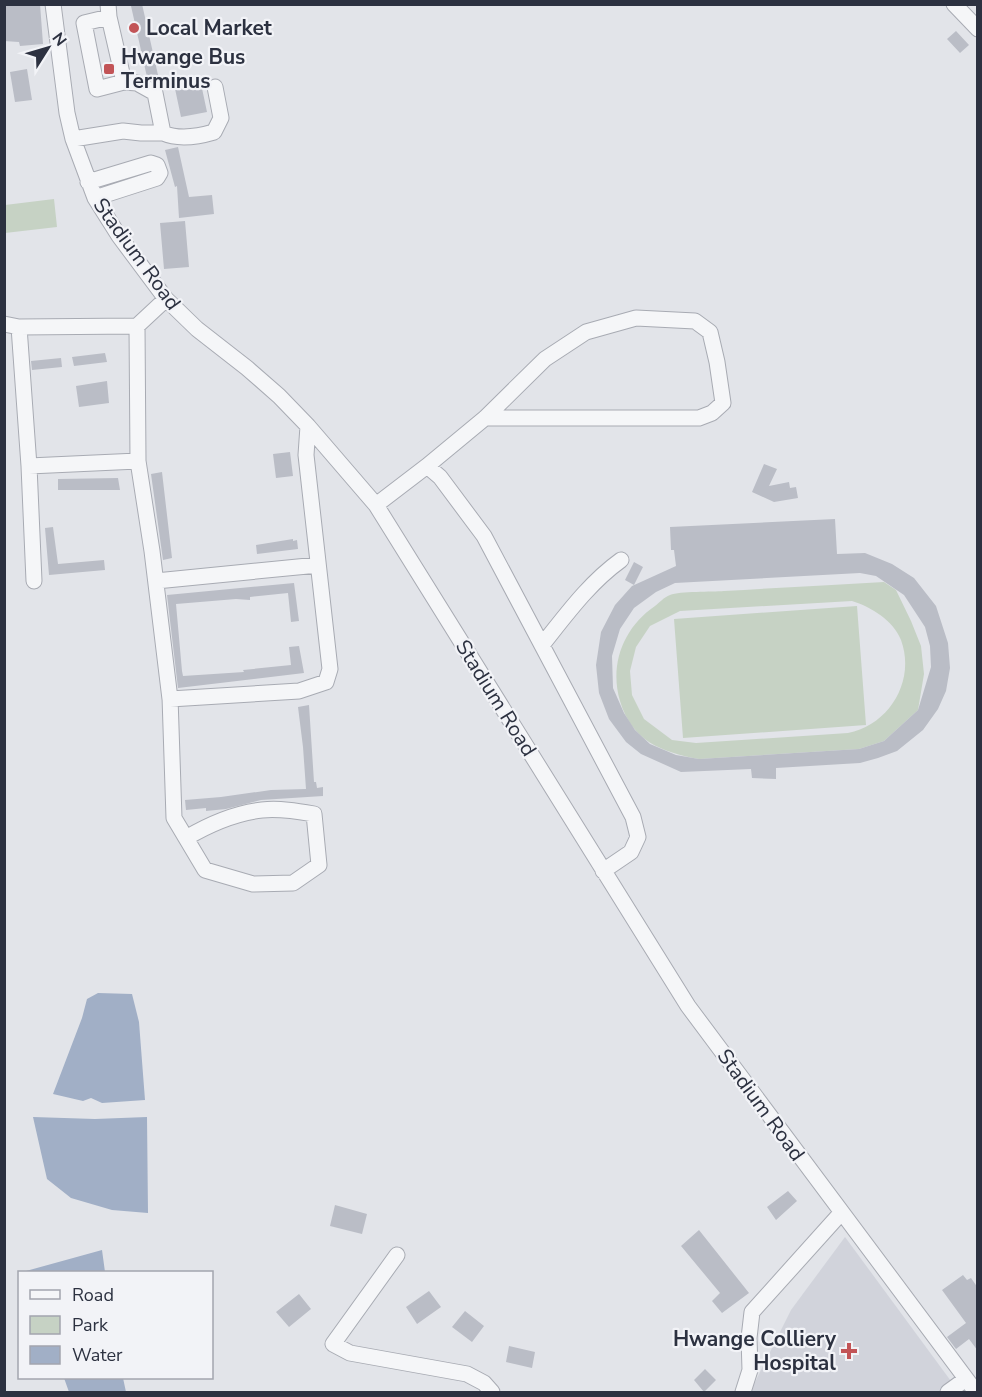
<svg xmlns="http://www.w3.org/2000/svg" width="982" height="1397" viewBox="0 0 982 1397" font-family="'Nunito Sans',sans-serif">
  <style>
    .built { fill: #d1d3db }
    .green { fill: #c6d2c4; fill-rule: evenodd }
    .water { fill: #a1afc6 }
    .building { fill: #babdc6; fill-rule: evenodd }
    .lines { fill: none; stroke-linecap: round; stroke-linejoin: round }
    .minor-casing { stroke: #a8abb3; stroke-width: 17 }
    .minor { stroke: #f5f6f8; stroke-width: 15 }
    .poi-dot { fill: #c25457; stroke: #f2f3f7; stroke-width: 2 }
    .labels { text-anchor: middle; stroke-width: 4.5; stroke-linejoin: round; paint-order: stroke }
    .poi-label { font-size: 21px; font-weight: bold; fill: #2c3140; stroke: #f2f3f7; text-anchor: start }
    .street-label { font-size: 21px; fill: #2c3140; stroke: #f2f3f7 }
  </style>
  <rect width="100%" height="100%" fill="#e2e4e9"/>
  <!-- built -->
  <path class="built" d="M845 1237 959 1392H750L791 1310Z"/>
  <!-- green -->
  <path class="green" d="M54 199 57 227 5 233V205Z
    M884 582 896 590 911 621 921 646 924 674 918 710 884 741 859 749 699 759C661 752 632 741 620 701 609 664 624 627 655 606 659 603 664 597 670 595 680 591 712 592 724 591 777 588 830 585 884 582ZM852 601C871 607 893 620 901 640 916 681 889 725 848 733L696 743 672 740 644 719 632 695 630 671 636 647 650 626 680 611Z
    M857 606 866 725 683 738 674 619Z"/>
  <!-- water -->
  <path class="water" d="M98 993 132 994 139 1022 145 1100 102 1103 91 1098 83 1101 53 1094 82 1018 87 999Z
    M33 1117 95 1119 147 1117 148 1213 112 1210 71 1198 47 1179Z
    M102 1250 105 1272 26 1271Z
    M64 1378H123L126 1392H69Z"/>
  <!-- building -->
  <path class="building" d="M4 4H40L43 44 20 46 19 42 4 41Z
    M142 4 158 75 147 77 131 6Z
    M956 31 969 45 960 53 947 39Z
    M27 69 32 100 15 102 10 72Z
    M200 79 207 112 181 117 174 84Z
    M178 147 189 197 212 195 214 214 179 218 177 186 175 187 165 150Z
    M185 221 189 267 164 269 160 223Z
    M105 353 107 362 74 366 72 357Z
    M61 358 62 367 32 370 31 361Z
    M107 381 109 403 79 407 76 386Z
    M290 452 293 476 276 478 273 454Z
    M764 464 777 469 769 486 789 482 790 488 796 487 798 498 774 502 752 492Z
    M162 472 172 558 163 560 151 474Z
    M118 478 120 490H58V479Z
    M835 519 837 554 865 553 892 564 914 578 936 606 948 643 950 668 946 691 938 709 923 730 897 751 878 758 860 763 776 768V779L752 778 751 769 681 772 641 754 626 742 609 719 599 693 596 665 601 632 615 605 632 586 676 566 674 550H671L670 527ZM860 573 876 576 904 595 925 627 930 646 931 667 918 710 884 741 859 749 699 759 676 755 650 744 635 730 624 713 613 688 612 656 620 629 634 608 656 592 675 583Z
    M53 527 58 564 104 560 105 570 49 575 45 528Z
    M293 539V541L297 540 298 549 257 554 256 545Z
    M634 562 643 567 634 585 625 580Z
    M294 583 299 621 291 622 288 593 250 597V600L236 599 176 604 182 671 183 676 244 672 243 670 291 665 289 647 299 646 304 673 178 688 167 595Z
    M309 705 314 782H316L317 788 323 787V796L261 800 226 809 206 811V808L186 810 185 800 221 797 271 790 306 789 303 747 298 707Z
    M788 1191 797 1201 776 1220 767 1207Z
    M335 1205 367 1214 362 1234 330 1226Z
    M699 1230 749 1293 722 1313 712 1301 720 1293 681 1246Z
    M963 1275 967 1280 971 1278 978 1288V1351L969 1339 956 1349 947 1337 966 1323 942 1290Z
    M429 1291 441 1307 417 1324 406 1307Z
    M299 1294 311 1309 289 1327 276 1312Z
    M465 1311 484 1326 472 1342 452 1327Z
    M509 1346 535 1352 532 1368 506 1362Z
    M705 1369 716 1380 704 1392 694 1380Z"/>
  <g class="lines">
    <defs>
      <path id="minor" d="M53 4 67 113 73 139 95 198 119 236 166 299 197 329 247 368 279 396 308 426 376 505 688 1006 976 1392
        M108 4 109 17 124 82
        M954 4 978 29
        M163 133C179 140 197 137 214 132L221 118 215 87
        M73 139 123 131 141 133H163L155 93 137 83 124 82 97 89 84 23 109 17
        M88 182 151 163 157 165 160 173 157 178 95 198
        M166 299 137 326 138 461 152 551 170 699 299 691 326 682 330 669 306 455 308 426
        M4 324 19 327 137 326
        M19 327 29 466 34 581
        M29 466 138 461
        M427 466 485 418 545 359 586 332 636 318 695 321 710 332 717 362 723 403 712 413 699 418H485
        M376 505 427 466 440 477 484 536 633 817 638 837 631 852 603 871
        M156 581 318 565
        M542 645C566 615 589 583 621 560
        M170 697 174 818 205 870 253 884 293 883 319 865 314 814C297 811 279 808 262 810 236 813 208 825 186 838
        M397 1255 333 1344 350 1353 467 1374 484 1383 492 1392
        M743 1392 750 1370 749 1338 752 1312 841 1213
        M948 1392 966 1379"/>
    </defs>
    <!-- minor casing -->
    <use href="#minor" class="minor-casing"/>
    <!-- minor -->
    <use href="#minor" class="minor"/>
  </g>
  <!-- markers -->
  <g class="poi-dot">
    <circle cx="134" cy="28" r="6"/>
    <rect x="103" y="63" width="12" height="12" rx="3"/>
    <path d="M846 1342h6v6h6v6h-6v6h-6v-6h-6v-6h6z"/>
  </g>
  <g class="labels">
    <!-- poi labels -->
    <g class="poi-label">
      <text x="146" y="35">Local Market</text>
      <text x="121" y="64">Hwange Bus<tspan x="121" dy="24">Terminus</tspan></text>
      <text x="836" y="1346" text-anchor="end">Hwange Colliery<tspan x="836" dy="24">Hospital</tspan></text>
    </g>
    <!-- street labels -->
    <g class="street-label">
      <text transform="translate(137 254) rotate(54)" y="7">Stadium Road</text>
      <text transform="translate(496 698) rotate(58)" y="7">Stadium Road</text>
      <text transform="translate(761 1105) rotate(54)" y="7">Stadium Road</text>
    </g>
  </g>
  <!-- border -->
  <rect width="982" height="1397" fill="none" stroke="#2c3140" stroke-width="12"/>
  <!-- legend -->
  <rect x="18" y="1271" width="195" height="108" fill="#f2f3f7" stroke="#a3a5ae" stroke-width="1.5"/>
  <rect x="30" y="1290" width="30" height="9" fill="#f5f6f8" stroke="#a3a5ae" stroke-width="1.5"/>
  <text x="72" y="1301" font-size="18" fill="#2c3140">Road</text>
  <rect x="30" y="1316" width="30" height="18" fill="#c6d2c4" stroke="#a3a5ae" stroke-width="1.5"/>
  <text x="72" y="1331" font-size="18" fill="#2c3140">Park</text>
  <rect x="30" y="1346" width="30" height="18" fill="#a1afc6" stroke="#a3a5ae" stroke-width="1.5"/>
  <text x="72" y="1361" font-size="18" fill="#2c3140">Water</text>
  <!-- north arrow -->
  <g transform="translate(48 48) rotate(53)" stroke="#f2f3f7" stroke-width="4.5" paint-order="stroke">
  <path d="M0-4.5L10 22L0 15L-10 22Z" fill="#2c3140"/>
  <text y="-9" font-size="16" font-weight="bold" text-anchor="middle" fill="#2c3140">N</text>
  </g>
</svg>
